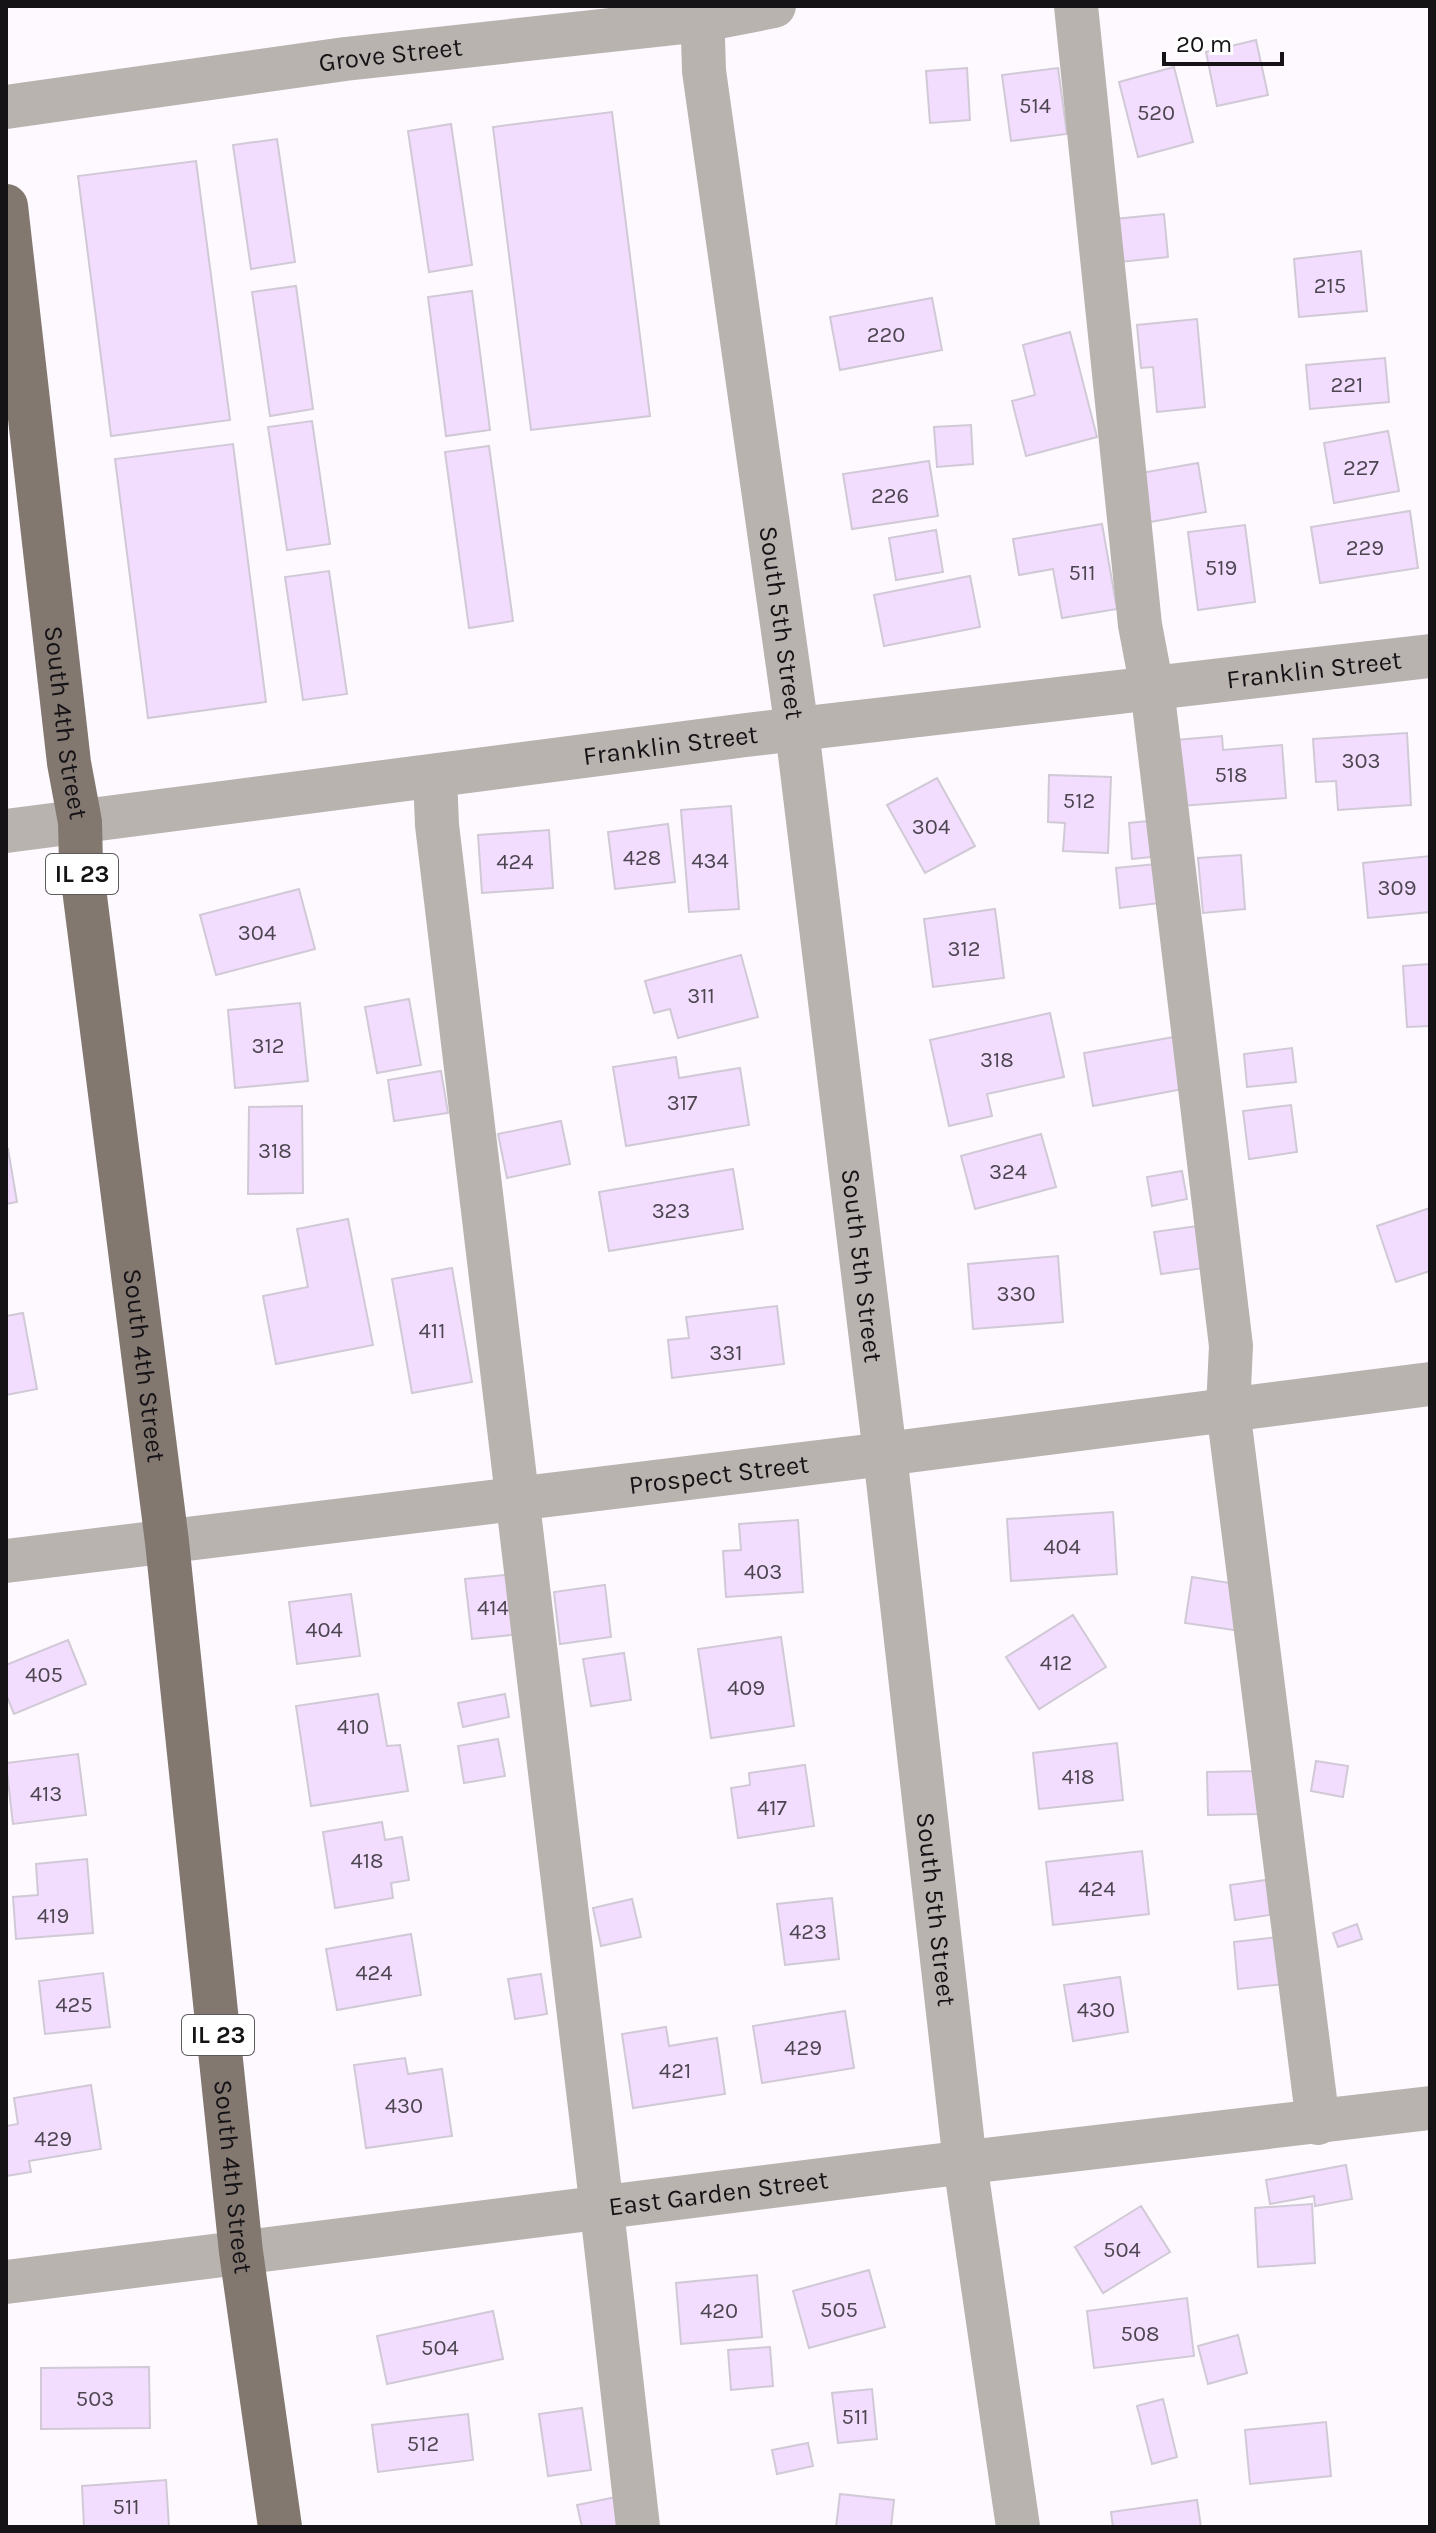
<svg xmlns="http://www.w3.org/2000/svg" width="1436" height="2533" viewBox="0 0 1436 2533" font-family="Karla,sans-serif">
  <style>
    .building { fill: #f2ddfe; stroke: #d1c9d6; stroke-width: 2 }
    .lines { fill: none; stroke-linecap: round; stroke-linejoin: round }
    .minor { stroke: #b9b3af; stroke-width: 44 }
    .major { stroke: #827870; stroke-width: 44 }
    .labels { text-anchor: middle; stroke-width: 6; stroke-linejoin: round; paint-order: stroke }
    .number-label { font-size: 22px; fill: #4d4651 }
    .shield { fill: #fff; stroke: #5c5a5d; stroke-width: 2 }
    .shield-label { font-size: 24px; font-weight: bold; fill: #161317 }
    .street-label { font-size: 26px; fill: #161317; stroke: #fff }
  </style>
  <rect width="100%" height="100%" fill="#fdf9ff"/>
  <!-- building -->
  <path class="building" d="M1256 40 1268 95 1217 106 1206 52Z
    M1174 67 1193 142 1138 157 1119 82Z
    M967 68 970 120 930 123 926 71Z
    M1058 68 1067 134 1011 141 1002 75Z
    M612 112 650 416 531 430 493 127Z
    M451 124 472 265 429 272 408 131Z
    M277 139 295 262 251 269 233 145Z
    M196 161 230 420 111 436 78 176Z
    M1164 214 1168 257 1120 262 1115 219Z
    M1361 251 1367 311 1299 317 1294 259Z
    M296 286 313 409 270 416 252 292Z
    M472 291 490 430 446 436 428 297Z
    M932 298 942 350 840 370 830 317Z
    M1197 319 1205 407 1157 412 1153 367 1141 368 1137 325Z
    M1070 332 1097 437 1026 456 1012 401 1035 395 1023 345Z
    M1385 358 1389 402 1310 409 1306 365Z
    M312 421 330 544 287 550 268 427Z
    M971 425 973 464 937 467 934 427Z
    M1388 431 1399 491 1334 503 1324 443Z
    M233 444 266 702 148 718 115 459Z
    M489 446 513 621 469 628 445 452Z
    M929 461 938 516 852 529 843 474Z
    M1198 463 1206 512 1150 522 1141 473Z
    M1410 511 1418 568 1320 583 1311 527Z
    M1102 524 1117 609 1062 618 1053 569 1019 575 1013 539Z
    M1245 525 1255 602 1198 610 1188 532Z
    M936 530 943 572 896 580 889 538Z
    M329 571 347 694 303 700 285 577Z
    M970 576 980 627 884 646 874 595Z
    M1407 733 1411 805 1338 810 1336 781 1316 782 1313 739Z
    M1222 736 1223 750 1282 745 1286 798 1181 806 1176 740Z
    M1049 775 1111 777 1108 853 1063 851 1065 823 1048 822Z
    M937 778 975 846 925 873 887 805Z
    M731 806 739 909 689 912 681 810Z
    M1148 821 1151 857 1132 859 1129 823Z
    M668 824 675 882 615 889 608 832Z
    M549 830 553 888 482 893 478 835Z
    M1241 855 1245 909 1203 913 1198 858Z
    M1430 856V912L1368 918 1363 863Z
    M1156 864 1160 903 1120 908 1116 868Z
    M299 889 315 949 216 975 200 915Z
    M995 909 1004 978 933 987 924 919Z
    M741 955 758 1017 678 1038 670 1009 654 1013 645 981Z
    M1430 964V1026L1407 1027 1403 966Z
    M409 999 421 1065 377 1073 365 1007Z
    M300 1003 308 1081 235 1088 228 1010Z
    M1050 1013 1064 1077 987 1094 992 1116 949 1126 930 1040Z
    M1174 1037 1183 1089 1093 1106 1084 1053Z
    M1292 1048 1296 1082 1247 1087 1244 1054Z
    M676 1057 679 1078 740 1068 749 1125 626 1146 613 1067Z
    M441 1071 448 1113 394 1121 388 1080Z
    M1291 1105 1297 1152 1249 1159 1243 1111Z
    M302 1106 303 1193 248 1194 249 1107Z
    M561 1121 570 1164 507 1178 498 1134Z
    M1041 1134 1056 1187 975 1209 961 1156Z
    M8 1149 17 1202 6 1204V1150Z
    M733 1169 743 1229 609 1251 599 1192Z
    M1182 1171 1187 1199 1152 1206 1147 1177Z
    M1430 1208V1271L1396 1282 1377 1226Z
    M348 1219 373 1345 276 1364 263 1296 308 1287 297 1229Z
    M1198 1226 1204 1268 1161 1274 1154 1232Z
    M1058 1256 1063 1322 973 1329 968 1264Z
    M452 1268 472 1382 412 1393 392 1279Z
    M777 1306 784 1364 672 1378 668 1340 689 1338 686 1317Z
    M23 1313 37 1389 6 1395V1316Z
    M1113 1512 1117 1574 1011 1581 1007 1519Z
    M798 1520 803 1592 726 1597 723 1551 741 1550 739 1524Z
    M514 1574 521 1634 472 1639 465 1579Z
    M1192 1577 1255 1587 1248 1632 1185 1623Z
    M605 1585 611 1637 560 1644 554 1592Z
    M351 1594 360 1656 297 1664 289 1602Z
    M1073 1615 1106 1667 1039 1709 1006 1657Z
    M781 1637 794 1726 711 1738 698 1649Z
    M68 1640 86 1684 14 1714 6 1694V1665Z
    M624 1653 631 1700 591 1706 583 1659Z
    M378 1694 387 1746 400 1745 408 1791 311 1806 296 1706Z
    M505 1694 509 1717 463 1727 458 1703Z
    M498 1739 505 1776 464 1783 458 1746Z
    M1117 1743 1123 1800 1039 1809 1033 1753Z
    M78 1754 86 1815 13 1824 6 1763Z
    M1316 1761 1348 1766 1343 1797 1311 1791Z
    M805 1765 814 1826 738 1838 731 1788 750 1785 749 1773Z
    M1259 1771V1814L1208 1815 1207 1772Z
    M382 1822 385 1840 402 1837 409 1880 391 1883 393 1898 335 1908 323 1832Z
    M1142 1851 1149 1914 1053 1925 1046 1862Z
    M87 1859 93 1933 16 1939 13 1897 38 1895 36 1864Z
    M1266 1880 1270 1915 1235 1920 1230 1885Z
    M832 1898 839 1959 785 1965 777 1904Z
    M632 1899 641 1937 601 1946 593 1908Z
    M1357 1924 1362 1939 1338 1947 1333 1933Z
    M411 1934 421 1995 337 2010 326 1949Z
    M1279 1937 1284 1984 1238 1989 1234 1942Z
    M103 1973 110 2027 45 2034 39 1981Z
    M541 1974 547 2014 515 2019 508 1979Z
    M1120 1977 1128 2032 1073 2041 1064 1985Z
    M845 2011 854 2068 762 2083 753 2026Z
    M666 2027 669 2046 717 2038 725 2094 633 2108 622 2034Z
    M405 2058 408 2074 442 2069 452 2136 366 2148 354 2065Z
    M91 2085 101 2149 29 2161 31 2172 6 2176V2126L18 2124 14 2098Z
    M1346 2165 1352 2199 1315 2206 1314 2196 1270 2204 1266 2180Z
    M1312 2204 1315 2263 1258 2267 1255 2208Z
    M1141 2206 1170 2252 1103 2293 1075 2247Z
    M869 2270 885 2327 809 2348 793 2291Z
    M757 2275 762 2337 681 2344 676 2283Z
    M1187 2298 1194 2356 1094 2368 1087 2311Z
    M493 2311 503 2359 387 2384 377 2336Z
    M1238 2335 1247 2373 1208 2384 1198 2346Z
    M770 2347 773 2386 731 2390 728 2350Z
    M149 2367 150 2428 41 2429V2368Z
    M872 2389 877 2439 838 2443 832 2393Z
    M1163 2399 1177 2457 1152 2464 1137 2406Z
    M582 2408 591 2470 548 2476 539 2414Z
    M468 2414 473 2460 378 2472 372 2425Z
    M1326 2422 1331 2476 1250 2484 1245 2430Z
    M808 2443 813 2466 777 2474 772 2450Z
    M166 2480 169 2527H84L82 2486Z
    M840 2494 894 2500 891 2527H836Z
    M621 2496 627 2527H582L577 2505Z
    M1197 2500 1201 2527H1113L1111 2512Z"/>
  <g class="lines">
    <!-- minor -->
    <g class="minor">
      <path id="s1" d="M702 6 704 71 797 730 885 1454 965 2163 1018 2527"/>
      <path d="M1076 6 1140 625 1152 688 1231 1346 1228 1409 1318 2123"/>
      <path id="s2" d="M6 107 345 59 703 20 774 6"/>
      <path d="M435 776 437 825 595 2149 638 2527"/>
      <path id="s3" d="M6 831 746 735 1430 656"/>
      <path id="s4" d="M6 1561 885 1454 1430 1384"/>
      <path id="s5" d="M6 2282 917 2168 1430 2108"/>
    </g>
    <!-- major -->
    <path class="major" id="s6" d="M6 206 69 763 80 822 81 865 167 1542 241 2252 280 2527"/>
  </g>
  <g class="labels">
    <!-- number labels -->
    <g class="number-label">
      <text x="1035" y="113">514</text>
      <text x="1156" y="120">520</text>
      <text x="1330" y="293">215</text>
      <text x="886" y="342">220</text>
      <text x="1347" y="392">221</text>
      <text x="1361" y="475">227</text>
      <text x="890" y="503">226</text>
      <text x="1365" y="555">229</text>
      <text x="1221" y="575">519</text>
      <text x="1082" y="580">511</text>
      <text x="1361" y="768">303</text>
      <text x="1231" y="782">518</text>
      <text x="1079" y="808">512</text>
      <text x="931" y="834">304</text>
      <text x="642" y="865">428</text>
      <text x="710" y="868">434</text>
      <text x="515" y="869">424</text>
      <text x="1397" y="895">309</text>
      <text x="257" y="940">304</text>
      <text x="964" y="956">312</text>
      <text x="701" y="1003">311</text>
      <text x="268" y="1053">312</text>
      <text x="997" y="1067">318</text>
      <text x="682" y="1110">317</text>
      <text x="275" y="1158">318</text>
      <text x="1008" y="1179">324</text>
      <text x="671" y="1218">323</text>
      <text x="1016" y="1301">330</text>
      <text x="432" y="1338">411</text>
      <text x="726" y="1360">331</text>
      <text x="1062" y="1554">404</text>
      <text x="763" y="1579">403</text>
      <text x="493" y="1615">414</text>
      <text x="324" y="1637">404</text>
      <text x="1056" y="1670">412</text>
      <text x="44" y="1682">405</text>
      <text x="746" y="1695">409</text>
      <text x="353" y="1734">410</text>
      <text x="1078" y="1784">418</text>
      <text x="46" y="1801">413</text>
      <text x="772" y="1815">417</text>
      <text x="367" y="1868">418</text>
      <text x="1097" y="1896">424</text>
      <text x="53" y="1923">419</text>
      <text x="808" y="1939">423</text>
      <text x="374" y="1980">424</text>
      <text x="74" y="2012">425</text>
      <text x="1096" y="2017">430</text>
      <text x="803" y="2055">429</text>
      <text x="675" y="2078">421</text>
      <text x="404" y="2113">430</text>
      <text x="53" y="2146">429</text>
      <text x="1122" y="2257">504</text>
      <text x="839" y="2317">505</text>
      <text x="719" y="2318">420</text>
      <text x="1140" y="2341">508</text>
      <text x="440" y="2355">504</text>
      <text x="95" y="2406">503</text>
      <text x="855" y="2424">511</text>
      <text x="423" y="2451">512</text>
      <text x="126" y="2514">511</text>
    </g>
    <!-- shield labels -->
    <g class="shield">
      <rect x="46" y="854" width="72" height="40" rx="6"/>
      <rect x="182" y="2015" width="72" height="40" rx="6"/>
    </g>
    <g class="shield-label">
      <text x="82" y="882">IL 23</text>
      <text x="218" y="2043">IL 23</text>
    </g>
    <!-- street labels -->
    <g class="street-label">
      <text dy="9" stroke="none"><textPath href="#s2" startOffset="388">Grove Street</textPath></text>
      <text dy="9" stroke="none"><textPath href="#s1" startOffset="622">South 5th Street</textPath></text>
      <text dy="9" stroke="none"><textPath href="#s3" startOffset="1318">Franklin Street</textPath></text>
      <text dy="9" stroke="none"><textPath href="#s6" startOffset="520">South 4th Street</textPath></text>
      <text dy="9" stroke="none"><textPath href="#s3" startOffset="670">Franklin Street</textPath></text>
      <text dy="9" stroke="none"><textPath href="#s1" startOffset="1270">South 5th Street</textPath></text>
      <text dy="9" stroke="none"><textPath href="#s6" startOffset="1168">South 4th Street</textPath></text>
      <text dy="9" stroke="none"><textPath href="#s4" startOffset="718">Prospect Street</textPath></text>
      <text dy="9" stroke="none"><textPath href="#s1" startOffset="1918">South 5th Street</textPath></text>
      <text dy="9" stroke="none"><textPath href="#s6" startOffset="1984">South 4th Street</textPath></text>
      <text dy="9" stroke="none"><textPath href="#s5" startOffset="718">East Garden Street</textPath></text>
    </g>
  </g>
  <!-- border -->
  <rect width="1436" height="2533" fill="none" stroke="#161317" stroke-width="16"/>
  <!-- scale -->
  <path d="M1164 52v12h118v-12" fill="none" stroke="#161317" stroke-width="4"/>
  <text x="1176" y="52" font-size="24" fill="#161317" stroke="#ffffff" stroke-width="6" paint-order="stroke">20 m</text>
</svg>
